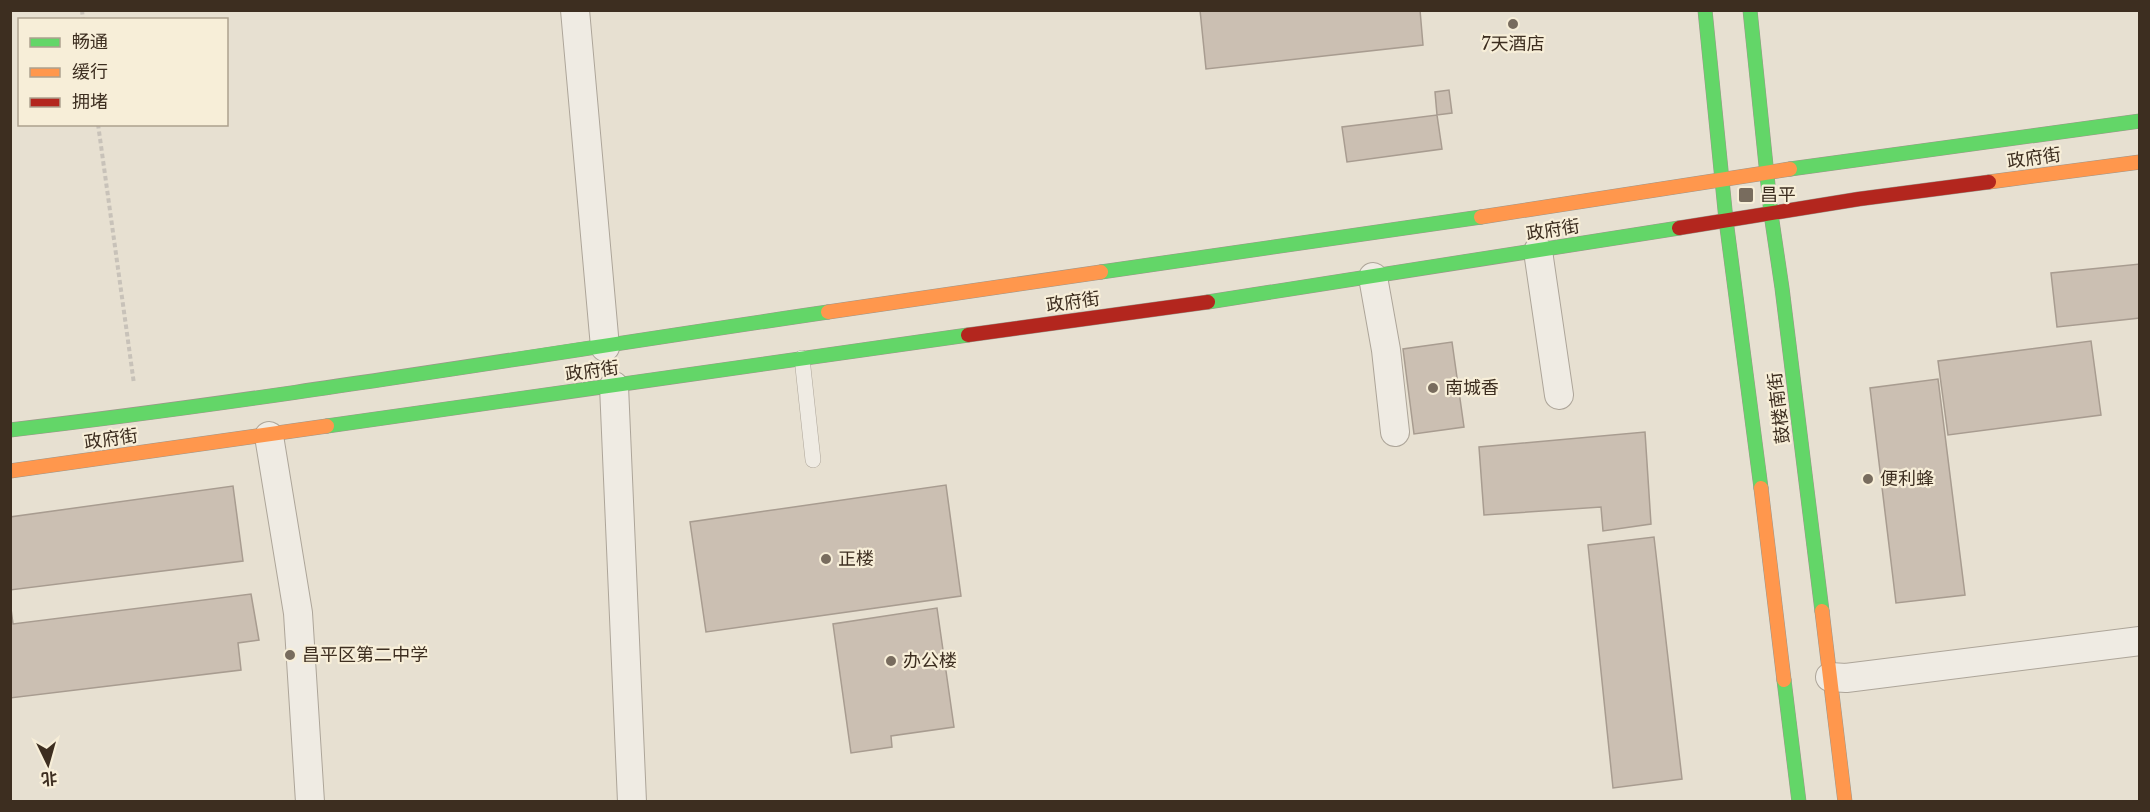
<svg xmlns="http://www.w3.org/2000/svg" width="2150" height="812" viewBox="0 0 2150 812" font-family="'Libre Baskerville','Noto Sans SC',serif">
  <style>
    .building { fill: #cbbfb2; stroke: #a89c90; stroke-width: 1.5 }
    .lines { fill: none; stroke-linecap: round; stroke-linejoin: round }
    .lane-casing { stroke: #ada599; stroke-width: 16 }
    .street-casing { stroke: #ada599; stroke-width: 30 }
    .fast-casing { stroke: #9c958a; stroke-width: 15 }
    .slow-casing { stroke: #9c958a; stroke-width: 15 }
    .jam-casing { stroke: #9c958a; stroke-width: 15 }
    .path { stroke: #c8c2b9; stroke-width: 4; stroke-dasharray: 4.5 3; stroke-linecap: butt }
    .lane { stroke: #efebe3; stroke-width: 15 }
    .street { stroke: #efebe3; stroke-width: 28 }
    .fast { stroke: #63d668; stroke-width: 14 }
    .slow { stroke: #ff974d; stroke-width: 14 }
    .jam { stroke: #b3261e; stroke-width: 14 }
    .poi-dot { fill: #786c5e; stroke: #f7eed8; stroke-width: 2 }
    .labels { text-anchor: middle; stroke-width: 4.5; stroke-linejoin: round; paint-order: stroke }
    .poi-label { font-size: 18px; fill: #3d2e20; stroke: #f7eed8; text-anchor: start }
    .street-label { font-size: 18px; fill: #3d2e20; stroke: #f7eed8 }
  </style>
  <rect width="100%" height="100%" fill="#e7e0d1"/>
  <!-- building -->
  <path class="building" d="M1200 10H1420L1423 45 1206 69Z
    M1449 90 1452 113 1437 115 1435 92Z
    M1437 115 1442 149 1347 162 1342 127Z
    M2140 264V318L2057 327 2051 273Z
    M2091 341 2101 415 1948 435 1938 361Z
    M1452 342 1464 427 1414 434 1403 349Z
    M1938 379 1965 595 1896 603 1870 388Z
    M1645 432 1651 524 1603 531 1601 507 1484 515 1479 447Z
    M946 485 961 596 706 632 690 522Z
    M233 486 243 561 10 590V517Z
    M1654 537 1682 779 1613 788 1588 545Z
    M251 594 259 640 238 643 241 670 10 698V601L13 624Z
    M937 608 954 727 891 736 892 747 851 753 833 624Z"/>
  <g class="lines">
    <defs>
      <path id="lane" d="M802 358 813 460"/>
      <path id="street" d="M575 10 605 347
        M1538 251 1559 395
        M1373 277 1386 350 1395 432
        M614 386 632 802
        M269 436 298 613 310 802
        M1830 677 1846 678 2140 641"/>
      <path id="fast" d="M1705 10 1726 220 1761 488
        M1750 10 1771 214 1782 288 1822 611
        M1790 169 2140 121
        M1101 272 1481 217
        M1208 302 1679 228
        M327 426 968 335
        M10 430C284 398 555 352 828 312
        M1784 680 1799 802"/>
      <path id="slow" d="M1989 182 2140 162
        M1481 217 1790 169
        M828 312 1101 272
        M10 471 327 426
        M1761 488 1784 680
        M1822 611 1845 802"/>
      <path id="jam" d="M1679 228 1859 199 1989 182
        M968 335 1208 302"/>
    </defs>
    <!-- lane casing -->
    <use href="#lane" class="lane-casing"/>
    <!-- street casing -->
    <use href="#street" class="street-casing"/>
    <!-- fast casing -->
    <use href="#fast" class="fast-casing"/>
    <!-- slow casing -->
    <use href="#slow" class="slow-casing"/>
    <!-- jam casing -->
    <use href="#jam" class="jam-casing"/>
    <!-- path -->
    <path class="path" d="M82 10 83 20
      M98 124 134 384"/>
    <!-- lane -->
    <use href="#lane" class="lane"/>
    <!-- street -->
    <use href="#street" class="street"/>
    <!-- fast -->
    <use href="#fast" class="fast"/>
    <!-- slow -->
    <use href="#slow" class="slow"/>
    <!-- jam -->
    <use href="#jam" class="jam"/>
  </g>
  <!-- markers -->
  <g class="poi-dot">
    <circle cx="1513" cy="24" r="6"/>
    <rect x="1738" y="187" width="16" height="16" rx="3"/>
    <circle cx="1433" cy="388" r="6"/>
    <circle cx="1868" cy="479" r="6"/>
    <circle cx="826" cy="559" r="6"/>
    <circle cx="290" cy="655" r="6"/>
    <circle cx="891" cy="661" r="6"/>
  </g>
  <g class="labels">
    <!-- poi labels -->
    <g class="poi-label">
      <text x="1513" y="50" text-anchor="middle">7天酒店</text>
      <text x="1760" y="201">昌平</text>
      <text x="1445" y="394">南城香</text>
      <text x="1880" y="485">便利蜂</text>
      <text x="838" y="565">正楼</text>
      <text x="302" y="661">昌平区第二中学</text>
      <text x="903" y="667">办公楼</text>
    </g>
    <!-- street labels -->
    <g class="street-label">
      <text transform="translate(2034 158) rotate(-8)" y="6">政府街</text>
      <text transform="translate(1553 230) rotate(-9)" y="6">政府街</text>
      <text transform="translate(1073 302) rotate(-8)" y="6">政府街</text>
      <text transform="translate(592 371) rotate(-8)" y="6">政府街</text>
      <text transform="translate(1779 408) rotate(-97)" y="6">鼓楼南街</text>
      <text transform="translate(111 439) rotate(-8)" y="6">政府街</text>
    </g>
  </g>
  <!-- border -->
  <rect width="2150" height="812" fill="none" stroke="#3d2e20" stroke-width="24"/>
  <!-- legend -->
  <rect x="18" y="18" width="210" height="108" fill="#f7eed8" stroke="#ada18e" stroke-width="1.5"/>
  <rect x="30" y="38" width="30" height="9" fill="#63d668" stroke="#ada18e" stroke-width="1.5"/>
  <text x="72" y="48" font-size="18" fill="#3d2e20">畅通</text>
  <rect x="30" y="68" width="30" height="9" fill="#ff974d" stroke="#ada18e" stroke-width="1.5"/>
  <text x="72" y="78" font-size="18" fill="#3d2e20">缓行</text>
  <rect x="30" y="98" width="30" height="9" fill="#b3261e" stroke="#ada18e" stroke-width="1.5"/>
  <text x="72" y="108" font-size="18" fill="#3d2e20">拥堵</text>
  <!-- north arrow -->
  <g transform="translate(48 764) rotate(175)" stroke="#f7eed8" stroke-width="4.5" paint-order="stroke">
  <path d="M0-4.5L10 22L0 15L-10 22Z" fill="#3d2e20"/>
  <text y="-9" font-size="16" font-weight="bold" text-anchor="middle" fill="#3d2e20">北</text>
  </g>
</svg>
